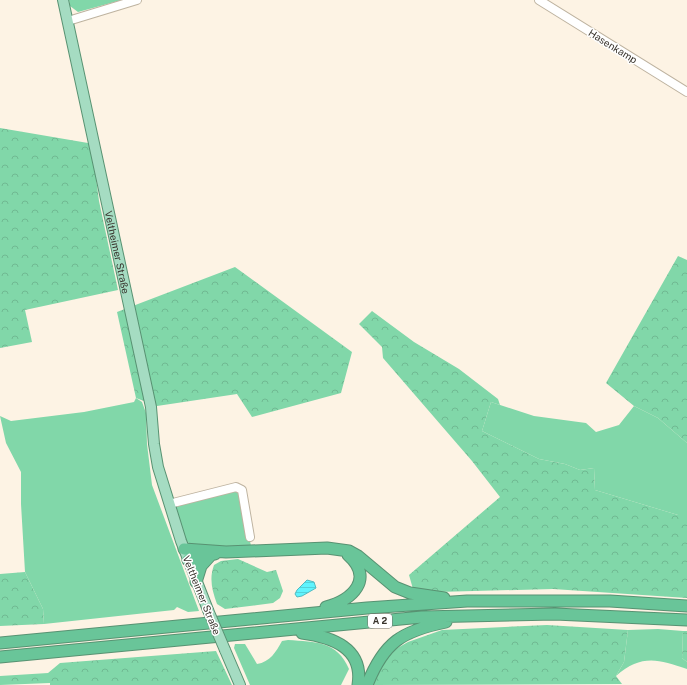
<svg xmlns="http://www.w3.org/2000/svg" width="687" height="685" viewBox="0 0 687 685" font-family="'Public Sans',sans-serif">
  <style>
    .grass { fill: #81d7a9 }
    .forest { fill: url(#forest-crowns) }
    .water { fill: url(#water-rules); stroke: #53babf }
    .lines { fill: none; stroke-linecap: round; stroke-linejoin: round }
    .minor-casing { stroke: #beb3a0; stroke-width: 10 }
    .major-casing { stroke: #589272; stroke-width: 12 }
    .highway-casing { stroke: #589272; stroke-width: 13 }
    .minor { stroke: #fff; stroke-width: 8 }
    .major { stroke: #a5dcc2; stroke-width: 10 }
    .highway { stroke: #69c599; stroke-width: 11 }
    .major-bridge-casing { stroke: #589272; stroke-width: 12; stroke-linecap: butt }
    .major-bridge { stroke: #a5dcc2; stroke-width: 10 }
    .labels { text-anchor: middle; stroke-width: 3; stroke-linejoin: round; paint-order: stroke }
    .shield { fill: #fff; stroke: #73706b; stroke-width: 1 }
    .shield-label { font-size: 9px; font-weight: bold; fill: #37322b }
    .street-label { font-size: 10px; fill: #37322b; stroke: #fff }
  </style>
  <defs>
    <pattern id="forest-crowns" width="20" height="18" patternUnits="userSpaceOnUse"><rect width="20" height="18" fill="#81d7a9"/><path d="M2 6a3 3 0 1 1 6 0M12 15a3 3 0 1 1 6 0" fill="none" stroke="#70b992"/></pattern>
    <pattern id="water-rules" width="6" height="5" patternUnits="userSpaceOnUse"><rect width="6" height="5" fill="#5ff4fe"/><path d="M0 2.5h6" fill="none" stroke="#53d2da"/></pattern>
  </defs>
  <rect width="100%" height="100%" fill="#fdf3e4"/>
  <!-- grass -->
  <path class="grass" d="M69 0H122L78 12 70 6Z
    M136 398 142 402 146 413 147 444 152 485 199 611 188 612 177 607 174 610 44 624 43 609 25 572 21 504V472L6 443 0 416 11 421 84 412 134 402Z
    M491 402 534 416 586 423 596 432 619 425 634 406 658 418 687 443V515H678L595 490 594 468 580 470 565 464 539 459 482 431Z
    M235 490 240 493 251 546C235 547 197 551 186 541L175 507 179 503Z
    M658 629 683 631 682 658 687 662V669C658 659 641 654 616 676L624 662 628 630Z
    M288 640C316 642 337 641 349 669L341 685H250L234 648 235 644H245L257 664C270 662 276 652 282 641Z"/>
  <!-- forest -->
  <path class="forest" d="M0 128 88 143 92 147 99 201 118 290 25 310 32 342 0 348Z
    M678 256 687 260V443L658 418 634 406 606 383Z
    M235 267 352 352 341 393 252 417 237 394 157 406 136 398 117 312Z
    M372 311 414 342 459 369 498 399 500 405 491 402 482 431 539 459 565 464 580 470 594 468 595 490 678 515H687V598L553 589 437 592 413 589 409 575 500 497 472 461 383 358 382 347 359 324Z
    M238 559 267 572 276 570 283 591 280 598 273 603 225 609 217 604C212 590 209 579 214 565L221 561Z
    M25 572 43 609 44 624 0 626V574Z
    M547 625 628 630 624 662 616 676 622 684 373 685 386 658 394 650 408 642 442 630Z
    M683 631H687V662L682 658Z
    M216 651 232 685H50V683L0 685V676L48 673 60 663Z"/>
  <!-- water -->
  <path class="water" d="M307 580 314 582 316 588 302 596 297 597 295 594 297 590Z"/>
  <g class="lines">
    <defs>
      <path id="minor" d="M539 0 687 92
        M68 21 137 0
        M169 504 236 487 242 490 250 537"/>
      <g id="major">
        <path id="s1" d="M63 0 151 407 154 444 158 467 181 541 208 610"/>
        <path d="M225 650 240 685"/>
      </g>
      <path id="highway" d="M184 549 226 552 327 548 349 551 358 556 395 587 410 593 444 598
        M188 560 215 554
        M196 582 201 566 211 555
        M326 607C352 600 375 579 348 555
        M302 633C332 637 364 648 358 685
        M0 643 367 608 467 601H610L687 606
        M0 657 422 617 555 614 687 620
        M367 685C384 642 402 631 446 622"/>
    </defs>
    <!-- minor casing -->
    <use href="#minor" class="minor-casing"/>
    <!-- major casing -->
    <use href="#major" class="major-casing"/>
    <!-- highway casing -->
    <use href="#highway" class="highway-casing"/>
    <!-- minor -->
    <use href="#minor" class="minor"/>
    <!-- major -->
    <use href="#major" class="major"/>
    <!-- highway -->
    <use href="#highway" class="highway"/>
    <defs>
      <path id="major-bridge" d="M208 610 225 650"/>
    </defs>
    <!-- major-bridge casing -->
    <use href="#major-bridge" class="major-bridge-casing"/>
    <!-- major-bridge -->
    <use href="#major-bridge" class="major-bridge"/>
  </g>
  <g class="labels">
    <!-- shield labels -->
    <rect class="shield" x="368" y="614" width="24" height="14" rx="3"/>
    <g class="shield-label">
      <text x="380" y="624">A 2</text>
    </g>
    <!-- street labels -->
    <g class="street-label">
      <text transform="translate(613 46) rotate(32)" y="4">Hasenkamp</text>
      <text dy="4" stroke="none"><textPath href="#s1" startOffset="258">Veltheimer Straße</textPath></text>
      <text transform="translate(202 595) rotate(68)" y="4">Veltheimer Straße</text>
    </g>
  </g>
</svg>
